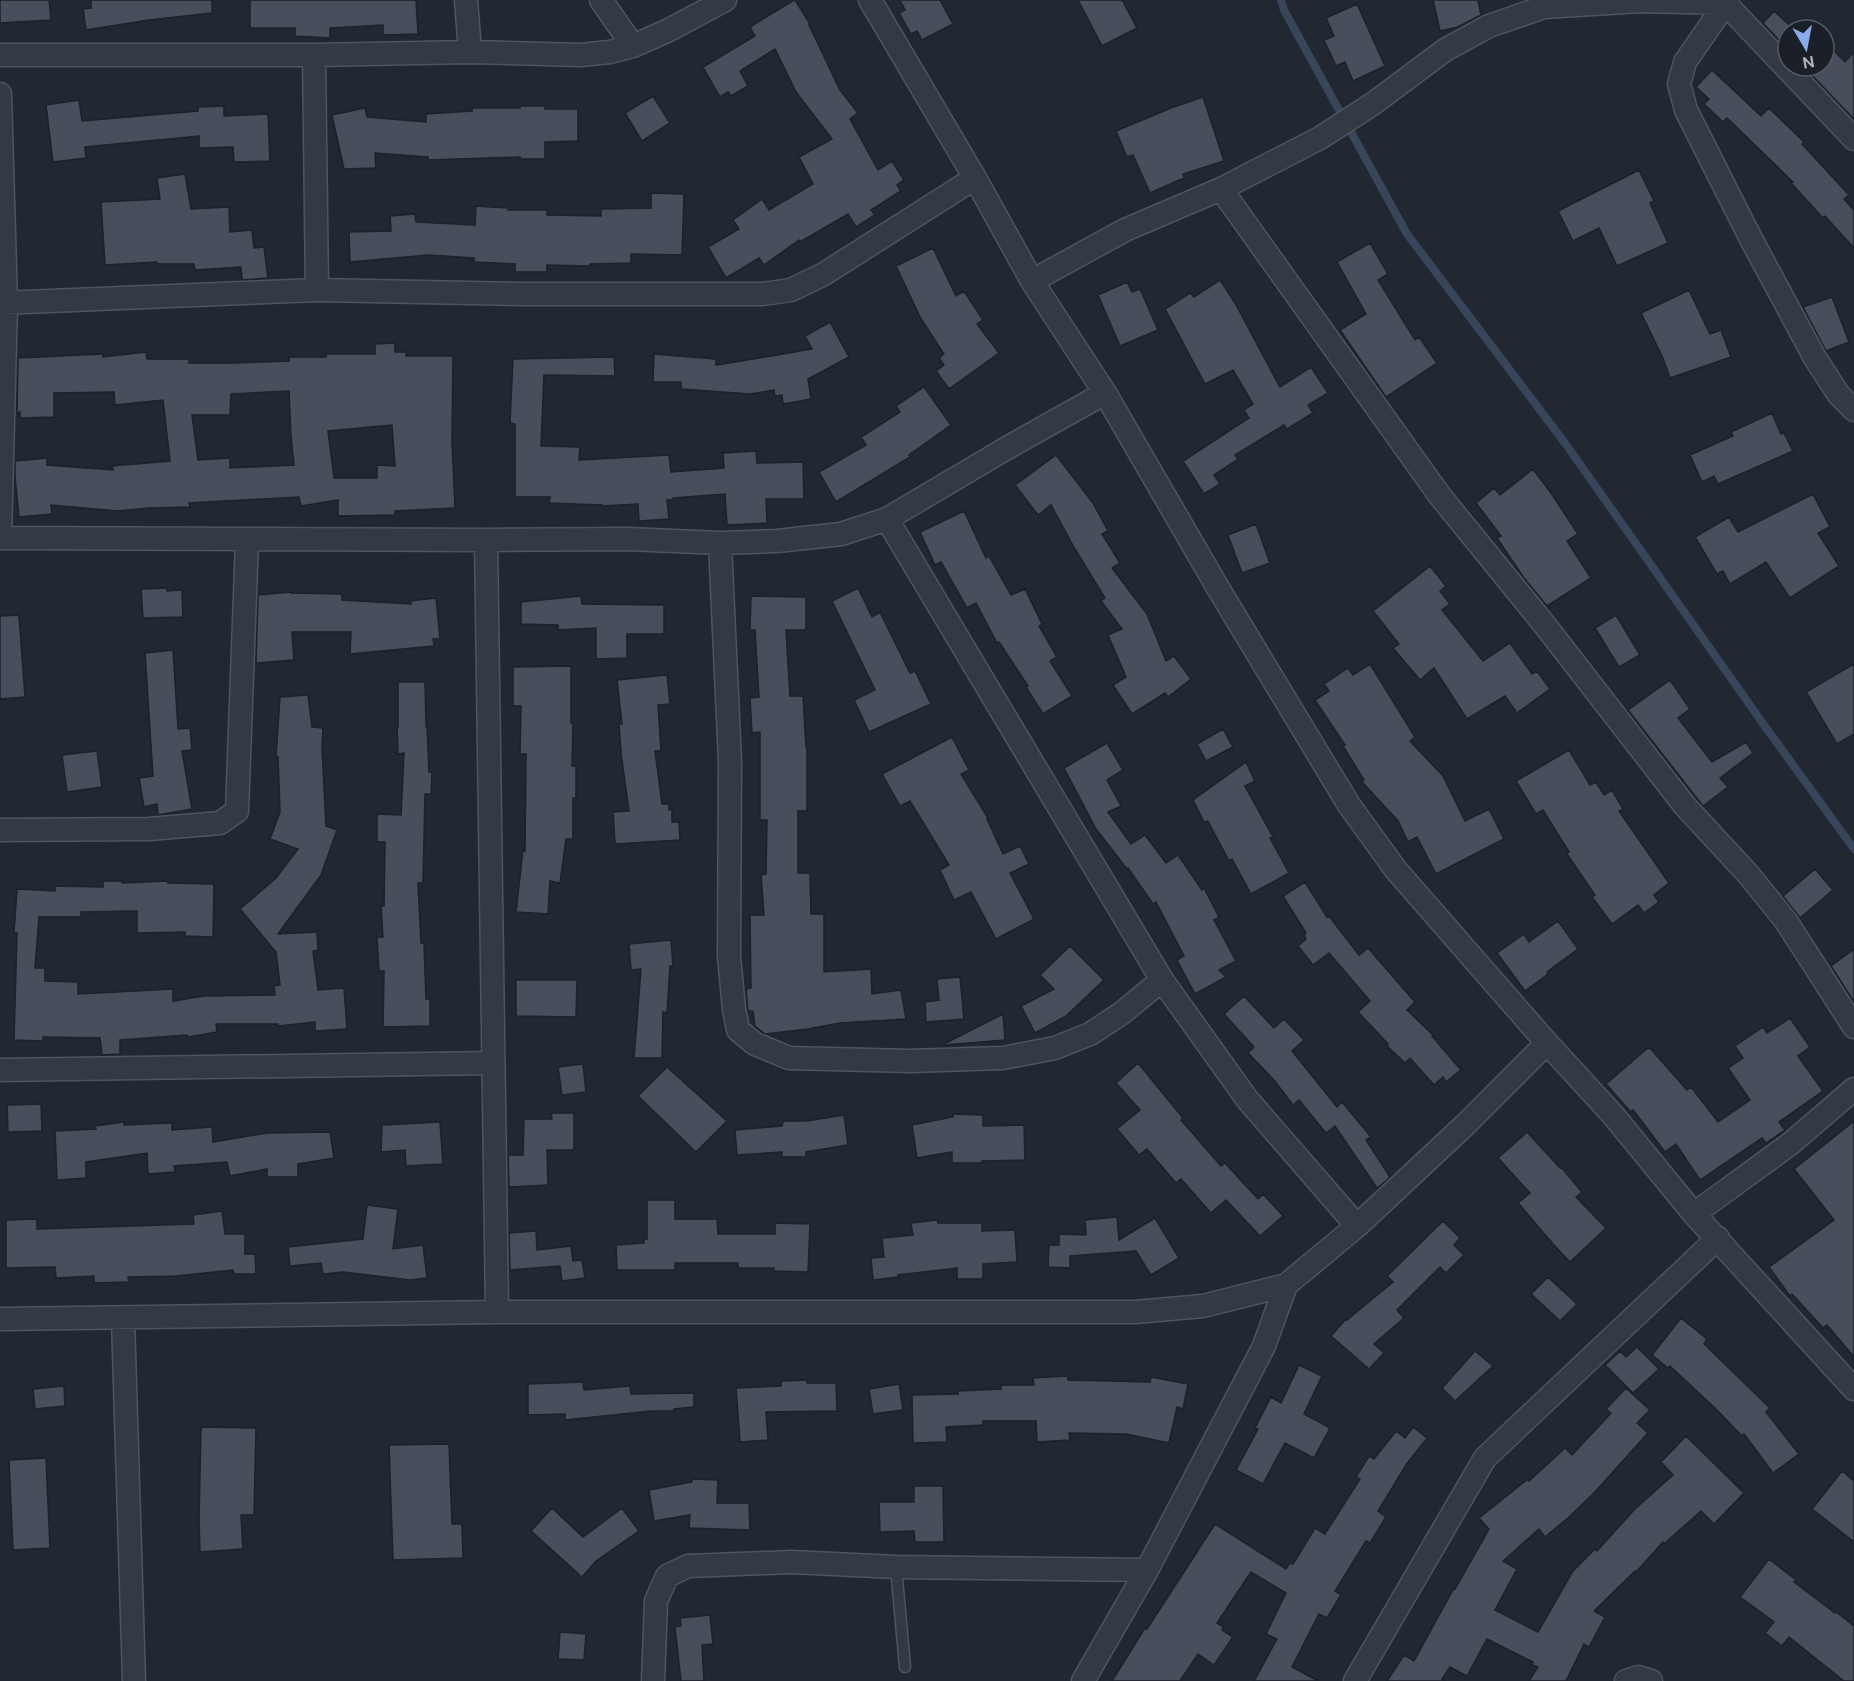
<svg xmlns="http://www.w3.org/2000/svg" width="1854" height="1681" viewBox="0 0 1854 1681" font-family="'DM Sans',sans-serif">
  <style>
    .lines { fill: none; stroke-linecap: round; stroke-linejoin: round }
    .stream { stroke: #38455a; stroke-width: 8 }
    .building { fill: #484f5c; stroke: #1c212a; stroke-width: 1.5; fill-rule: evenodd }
    .service-casing { stroke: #4f555e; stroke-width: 13 }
    .minor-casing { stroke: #4f555e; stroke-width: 25 }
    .service { stroke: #343a43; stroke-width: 10 }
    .minor { stroke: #343a43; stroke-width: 22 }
  </style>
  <rect width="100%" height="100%" fill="#212832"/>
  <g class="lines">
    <!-- stream -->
    <path class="stream" d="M1281 0 1284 10 1407 234 1565 443 1764 725 1854 849"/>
  </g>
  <!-- building -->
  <path class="building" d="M0 0H49L51 20 0 23Z
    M91 0H212V13L149 20 86 30 83 9 91 8Z
    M250 0H416L418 34 383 35V25L330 28V38L295 36V28H250Z
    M794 0H795L810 24 809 25 840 90 858 113 850 119 878 170 892 161 904 180 897 185 901 191 871 210 875 215 856 227 848 214 800 242 799 240 764 265 759 258 726 278 708 247 739 229 733 220 762 199 769 210 813 184 799 157 832 139 796 92 775 49 740 71 748 86 731 96 728 92 720 97 703 67 755 36 750 27Z
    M900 0H940L953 24 922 40 917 31 911 34 899 13 905 10Z
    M1078 0H1122L1137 28 1102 46Z
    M1433 0H1478L1481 15 1458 27 1440 31Z
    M1357 4 1385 66 1353 81 1345 62 1336 66 1324 40 1334 36 1326 18Z
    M1774 11 1795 30H1788V50L1763 23Z
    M1829 46 1845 62 1854 52V119L1803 66H1824V50Z
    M1712 70 1761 116 1769 108 1804 142 1802 144 1849 195 1844 199 1854 210V248L1825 216 1823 218 1791 183 1793 182 1727 118 1723 122 1704 104 1709 99 1696 87Z
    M653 96 670 123 642 141 625 113Z
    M1203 97 1224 161 1183 174 1184 178 1150 193 1133 155 1127 157 1116 131 1171 108Z
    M79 100 82 121 198 111V107L224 106V116L268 114 270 161 234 162 233 147 199 148V136L85 147 86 158 53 162 46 105Z
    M520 106H545V109H578V141L545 142V159H520V157L428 160V157L375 153 376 168 344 169 332 115 365 108 367 117 426 122V114L472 111V108H520Z
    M1639 170 1654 201 1650 203 1668 243 1617 266 1599 228 1573 241 1558 211Z
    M185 174 191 209 229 207 230 232 252 230 254 248 264 247 268 278 242 280 241 267 195 270 194 264H157V262L105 265 101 202 160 199 157 178Z
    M651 193 684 194 682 255 631 254V263L590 264 589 266 547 265V272H515V264L474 262V258L428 255 350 262 349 232 391 231 390 216 415 214 416 222 475 225 476 206 508 208V210H547V215L601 216V209L651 208Z
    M1370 243 1388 274 1378 280 1415 340 1419 337 1437 363 1386 397 1340 330 1366 314 1337 262Z
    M933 248 956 296 964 291 983 320 977 324 999 353 949 389 936 371 944 365 939 358 944 354 920 317 896 266Z
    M1220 280 1235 303 1280 387 1311 367 1328 393 1308 405 1313 413 1287 429 1284 425 1235 455 1238 459 1214 475 1220 484 1204 494 1183 461 1249 418 1244 410 1253 404 1233 370 1205 384 1165 309 1190 293 1194 297Z
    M1127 282 1132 292 1140 289 1158 330 1120 346 1098 295Z
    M1689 290 1710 334 1721 330 1731 357 1670 378 1663 358 1641 313Z
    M1832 297 1849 342 1826 351 1803 307Z
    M830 322 849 357 808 379 811 399 783 404 782 395 775 396 774 390 750 394 681 389V382H653L654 354 716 359V365L777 355 812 349 805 336Z
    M395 343V352H406V356H453L452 441 455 508 395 511V515L338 516V500L301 506 299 497 189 503 190 507 150 508 118 511 51 505 52 514 19 517 15 477V461L47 458V465L113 470 112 466 170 461 163 400 115 405 114 392 54 393V417L20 418V412L17 413 18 358 103 354V357L146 352 147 359H189V363H234L289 361V357H326V354H375V344ZM289 391 291 437 294 465 230 468V458L198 460 192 415H230L231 394ZM392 425 395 466 377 465V478H334L328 431Z
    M614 357 615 376 544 375 541 446 580 447 579 460 669 455 671 472 724 468 723 453 756 451 757 463 803 462 804 499H766L767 523 727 525 725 494 673 498V500H667L669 519 639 521 638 504 602 506V505L549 503 550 497H515V424L510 423 513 359Z
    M924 387 951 425 909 455 910 457 836 502 819 472 866 445 861 437 900 412 896 406Z
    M1772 413 1781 434 1784 433 1793 451 1718 484 1714 476 1702 482 1690 455 1733 436 1731 432Z
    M1056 455 1093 503 1108 531 1102 534 1120 563 1112 568 1147 614 1166 661 1174 656 1191 679 1168 697 1165 693 1132 714 1113 685 1126 677 1108 635 1122 629 1101 601 1105 598 1075 549 1051 505 1038 515 1015 485Z
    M1533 469 1551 493 1578 534 1567 541 1591 578 1547 606 1524 578 1497 538 1501 536 1476 503 1494 488 1500 495Z
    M1813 494 1830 527 1818 533 1839 566 1790 598 1766 562 1730 584 1723 571 1717 574 1695 537 1729 517 1738 532Z
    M964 511 986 558 989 556 1011 595 1025 589 1042 624 1039 626 1057 657 1050 661 1072 696 1043 714 1026 687 1028 686 999 642 997 643 976 603 967 608 941 562 935 565 920 532Z
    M1256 524 1270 563 1242 573 1228 535Z
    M1430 566 1446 586 1440 591 1450 604 1442 610 1483 661 1510 643 1532 674 1537 671 1550 689 1517 713 1505 696 1467 719 1434 668 1420 680 1393 648 1399 644 1373 611Z
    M167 588V591L182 590 183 617 143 618 141 589Z
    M858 588 872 617 880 612 910 673 915 671 931 704 869 732 854 700 875 690 832 601Z
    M291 592V593L342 594V600L411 604 410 601 436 598 440 639H433L434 646 350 654 351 632H292L294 660 256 663 258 595Z
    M581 596 582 604 664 605V634H627V658L596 659V628L558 630V625L521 624V602Z
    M751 596 806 597V630H786L790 696H803L806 747H807V811H798V873H810L811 914H824V972L871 969 872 994 901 990 906 1019 840 1023 808 1029 765 1034 755 1026 753 1011H748L746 989 751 988 750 915H764L761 875 766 874 767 820H760V732L752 733 750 698 759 697 755 630H750Z
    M19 615 25 697 0 699V616Z
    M1616 615 1640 655 1619 667 1595 628Z
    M173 650 178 729 190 728 192 750 182 751 192 809 158 815 157 804 144 807 139 778 153 776 145 653Z
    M1370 664 1415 737 1410 741 1443 776 1465 821 1489 809 1504 839 1436 874 1417 837 1408 842 1398 821 1362 782 1364 780 1343 746 1345 745 1315 700 1329 691 1324 684 1348 668 1353 675Z
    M1854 664V734L1837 744 1806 692Z
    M571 666V723H573L572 766H576V798H573V839H566L560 883 550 881 548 914 516 912 523 850 525 851 526 754H520L521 706H513V667Z
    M667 675 670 704 658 705 661 751H655L662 804H669V810L672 809V822H679L680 840 615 844 613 812 629 811 621 753 619 724H622L617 680Z
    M1670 680 1690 709 1678 718 1712 762 1746 742 1753 753 1720 778 1728 787 1703 806 1628 710Z
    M398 682H425L426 726 427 725 429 772H432L431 794H425L423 883H418L421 943H424L426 999H430V1026L383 1027 384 971H379L377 937H383L381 906H384L385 842H377V814L401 815 404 753 398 754 397 727H398Z
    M308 695 312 727 323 728 322 747 326 826 337 830 321 875 278 934 317 932 318 950 313 951 318 990 344 988 347 1029 315 1031V1022L278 1026V1024H216L217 1032 188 1037 187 1035 120 1040V1054L102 1055 100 1038 43 1037V1041L14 1040 17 933H14L17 889 55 891V886L103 887V881H122V883L168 881V883L214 884 213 937 185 936V932L137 933V911L81 912V917H39L35 968H45V981L78 982V994L173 989V1001L204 996 275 995 274 986 280 985 276 952 240 909 276 878 298 849 270 839 280 812 278 757H276L280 697Z
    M1223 729 1233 747 1206 761 1197 744Z
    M952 737 969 770 961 774 988 818 987 819 1003 854 1020 846 1029 864 1010 873 1034 919 996 939 971 892 954 900 940 870 949 865 910 801 900 806 882 774Z
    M1107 743 1123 770 1107 780 1121 806 1108 812 1131 844 1145 835 1166 863 1178 855 1202 890 1204 888 1219 917 1214 920 1236 961 1219 970 1226 977 1195 994 1177 960 1184 956 1156 902 1153 904 1128 868 1127 869 1096 829 1064 768Z
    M1569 750 1590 785 1596 782 1604 795 1612 790 1623 809 1619 811 1669 883 1654 895 1659 902 1644 913 1638 905 1612 924 1592 897 1595 895 1567 854 1569 852 1543 810 1536 814 1516 781Z
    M97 751 102 787 67 792 62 755Z
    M1246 762 1255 781 1245 786 1273 837 1270 838 1289 873 1251 894 1232 859 1229 861 1208 821 1204 822 1193 800Z
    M1815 869 1833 890 1800 918 1783 896Z
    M1305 882 1327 917 1329 916 1359 955 1368 948 1415 1002 1407 1010 1433 1035 1432 1036 1461 1070 1446 1082 1443 1077 1434 1085 1410 1058 1405 1063 1387 1046 1388 1044 1358 1012 1370 1001 1329 953 1313 965 1298 946 1306 939 1304 935 1306 933 1283 896Z
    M1558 921 1578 949 1547 972 1548 974 1525 991 1497 953 1524 934 1529 942Z
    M671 940 673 966H670L667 1013 663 1012 662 1058H634L641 969 631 970 629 944Z
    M1070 946 1104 980 1066 1016 1035 1033 1021 1006 1054 989 1040 975Z
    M1854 949V1002L1831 966Z
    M960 977 964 1019 926 1022 925 1002 939 1000 937 979Z
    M516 980H577L576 1017 516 1016Z
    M1244 996 1274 1028 1284 1019 1304 1040 1292 1051 1337 1107 1342 1102 1371 1137 1366 1140 1390 1177 1380 1186 1377 1188 1335 1126 1326 1133 1299 1100 1293 1105 1274 1080 1248 1053 1254 1047 1224 1014Z
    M1003 1014 1005 1040 944 1045V1044Z
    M1790 1018 1810 1047 1798 1056 1823 1091 1779 1122 1785 1130 1766 1143 1762 1138 1700 1180 1676 1144 1665 1152 1633 1110 1631 1112 1606 1084 1649 1047 1687 1090 1691 1087 1718 1122 1750 1100 1728 1068 1743 1058 1735 1046 1763 1027 1767 1033Z
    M1138 1063 1183 1118 1181 1120 1221 1166 1225 1163 1258 1199 1263 1194 1283 1216 1260 1236 1226 1200 1211 1213 1181 1179 1176 1183 1147 1149 1139 1155 1117 1129 1140 1110 1116 1083Z
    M583 1064 586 1092 562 1095 558 1067Z
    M667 1067 727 1121 696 1152 638 1096Z
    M41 1104 42 1131 8 1132 7 1105Z
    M551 1113H574V1150H547L548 1185 509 1187 508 1155H523L524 1119H552Z
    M953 1114 983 1115V1126L1024 1125 1025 1160 982 1161 981 1163H952V1152L917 1158 912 1125 953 1117Z
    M844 1115 848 1145 806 1152V1157H782V1152L737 1155 735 1130 782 1126 783 1121H807Z
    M1854 1121V1357L1827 1325 1823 1328 1792 1294 1790 1296 1769 1267 1834 1220 1794 1169Z
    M124 1122V1125L172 1123V1130L212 1127 213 1142 267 1133 330 1132 334 1158 298 1164V1177H267V1169L230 1176 227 1162 174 1166 175 1172 148 1174 147 1153 86 1162V1178L57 1180 55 1131 96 1129 95 1126Z
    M440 1122 443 1164 406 1166 405 1150 381 1152 382 1125Z
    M1527 1132 1560 1168 1561 1167 1582 1192 1576 1197 1606 1228 1570 1262 1553 1244 1518 1203 1530 1193 1498 1158Z
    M647 1200H675V1219H717L718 1234H775V1223L810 1224 808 1272 774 1271V1268H738V1263H675V1270H617L616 1245 644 1243V1239H647Z
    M367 1205 398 1209 393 1249 423 1245 427 1278 410 1280 343 1272 323 1274 321 1263 290 1266 288 1247 363 1239Z
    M222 1211 225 1234H245V1254H255L256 1274H234L233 1270 176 1276 128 1277 129 1282 94 1283V1276L56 1278 55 1267 6 1268V1220L37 1219V1229L194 1224 193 1215Z
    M1117 1217 1119 1240 1155 1218 1179 1258 1151 1275 1136 1251 1070 1256V1268L1048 1267 1049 1245H1059V1234L1086 1235 1085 1220Z
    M937 1220 938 1223H982V1231L1015 1230 1017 1262 983 1264V1279H957V1268L898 1275V1277L873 1280 871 1258 884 1257 882 1238 913 1235 911 1223Z
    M1443 1221 1460 1238 1454 1245 1464 1255 1446 1273 1440 1267 1397 1310 1404 1318 1374 1344 1384 1353 1369 1369 1331 1336 1346 1319 1347 1320 1393 1282 1387 1276Z
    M536 1231 537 1250 571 1246 573 1261 582 1260 585 1278 562 1281 560 1266 510 1270 509 1233Z
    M1548 1277 1577 1304 1560 1321 1531 1294Z
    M1681 1318 1707 1339 1704 1344 1770 1408 1766 1412 1799 1454 1773 1473 1744 1434 1742 1436 1716 1409 1670 1366 1668 1368 1652 1355Z
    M1637 1347 1659 1369 1633 1393 1605 1365 1620 1351 1626 1357Z
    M1475 1351 1493 1366 1455 1401 1442 1388Z
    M1299 1365 1322 1376 1304 1414 1330 1428 1314 1458 1285 1443 1263 1484 1236 1470 1258 1429 1255 1428 1271 1397 1281 1403Z
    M1068 1376V1380L1150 1382 1151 1377 1188 1384 1183 1409 1177 1407 1169 1443 1126 1434 1069 1433 1070 1440 1037 1442 1036 1421H983V1425L946 1427 947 1442 913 1443 912 1395 958 1394V1391L1001 1389V1385H1034L1033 1378Z
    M807 1380V1383H836L837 1411 766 1412 768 1440 740 1442 736 1388 781 1386V1381Z
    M583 1382 584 1390 630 1386 631 1394 694 1393V1407L674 1409V1411H651L565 1420V1414L528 1415V1384Z
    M899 1384 903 1410 873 1414 869 1389Z
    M64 1386 65 1406 35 1409 33 1389Z
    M1626 1388 1650 1410 1637 1423 1648 1433 1594 1493 1569 1517 1545 1537 1539 1529 1503 1561 1517 1569 1495 1610 1538 1632 1573 1571 1595 1549 1597 1551 1635 1509 1673 1475 1661 1462 1686 1436 1744 1493 1714 1524 1701 1511 1664 1544 1663 1542 1636 1572 1635 1571 1594 1611 1605 1617 1589 1647 1584 1644 1566 1681H1529L1538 1667 1532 1665 1533 1662 1487 1639 1467 1676 1450 1667 1442 1679 1445 1681H1387L1404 1655 1414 1661 1454 1588 1455 1589 1489 1529 1479 1518 1528 1479 1529 1481 1565 1448 1572 1455 1611 1413 1606 1409Z
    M201 1427 256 1428 254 1515H241L243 1549 200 1552 199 1520Z
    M1413 1427 1427 1438 1406 1465 1378 1511 1386 1517 1370 1543 1366 1541 1335 1591 1341 1595 1327 1618 1319 1614 1292 1667 1318 1681H1254L1277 1639 1266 1634 1286 1593 1251 1572 1217 1623 1223 1627 1222 1630 1233 1637 1214 1665 1198 1654 1180 1681H1112L1145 1628 1147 1629 1215 1524 1286 1569 1290 1563 1293 1564 1315 1528 1325 1534 1360 1479 1356 1477 1369 1456 1374 1459 1396 1431 1405 1438Z
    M449 1444 452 1524H462L463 1558 393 1560 389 1445Z
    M46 1458 50 1548 13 1550 9 1460Z
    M1842 1471 1854 1481V1542L1812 1509Z
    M692 1479 718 1480 717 1503H749L750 1530 689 1528 690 1515 654 1521 649 1490 692 1482Z
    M914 1486H943L944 1542H915L914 1531 880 1532 879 1502H914Z
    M552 1508 583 1537 622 1508 639 1531 596 1561 582 1577 531 1531Z
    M1769 1559 1796 1580 1794 1582 1835 1613 1836 1612 1854 1626V1681H1844L1789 1637 1782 1646 1765 1633 1774 1622 1740 1597Z
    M710 1615 713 1644 702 1645 704 1681H681L675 1627 681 1626 680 1618Z
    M560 1632 586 1634 584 1660 558 1659Z"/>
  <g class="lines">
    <defs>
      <path id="service" d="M896 1567 905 1667"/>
      <path id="minor" d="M466 0 470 52
        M601 0 633 46
        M870 0 975 178 1032 281 1105 393 1218 588 1349 805 1396 870 1547 1043 1613 1115 1694 1214 1854 1389
        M1728 0 1685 62 1679 84 1686 110 1750 237 1815 358 1839 395 1854 410
        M0 55H314L470 52 580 55 610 52 633 46 669 30 725 0
        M314 55 317 290
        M0 94 6 303 0 538
        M1221 189 1440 496 1544 624 1685 806 1748 874 1786 921 1854 1027
        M1032 281 1125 230 1221 189 1320 138 1374 103 1445 50 1489 26 1544 7 1641 1 1725 3 1854 139
        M0 303 317 290 517 294H763L791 290 824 274 975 178
        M887 519 1162 980 1247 1099 1357 1226
        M1 538 486 540 628 539 720 543 777 541 841 534 887 519 1007 448 1105 393
        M486 540 497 1312
        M720 543 730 762 729 956 734 1009 738 1030 755 1044 789 1058 910 1061 1003 1058 1055 1048 1090 1034 1122 1013 1162 980
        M0 830 149 829 220 823 237 811 247 540
        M0 1070 493 1063
        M1694 1214 1790 1144 1854 1089
        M0 1319 497 1312H1135L1203 1306 1286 1285 1357 1226 1465 1125 1547 1043
        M123 1319 134 1681
        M653 1681 656 1601 667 1576 688 1566 792 1562 896 1567 1147 1570
        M1083 1681 1147 1570 1264 1346 1286 1285
        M1355 1681 1485 1458 1718 1238
        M1626 1681 1638 1677 1651 1681"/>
    </defs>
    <!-- service casing -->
    <use href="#service" class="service-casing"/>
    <!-- minor casing -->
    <use href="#minor" class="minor-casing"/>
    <!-- service -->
    <use href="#service" class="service"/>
    <!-- minor -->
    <use href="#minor" class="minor"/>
  </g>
  <!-- north arrow -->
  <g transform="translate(1806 48) rotate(170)"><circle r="28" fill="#1a1f28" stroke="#555b65" stroke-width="1.5"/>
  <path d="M0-4.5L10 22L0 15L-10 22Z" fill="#8aacea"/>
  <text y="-9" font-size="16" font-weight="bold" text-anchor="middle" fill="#aeb5c0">N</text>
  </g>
</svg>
